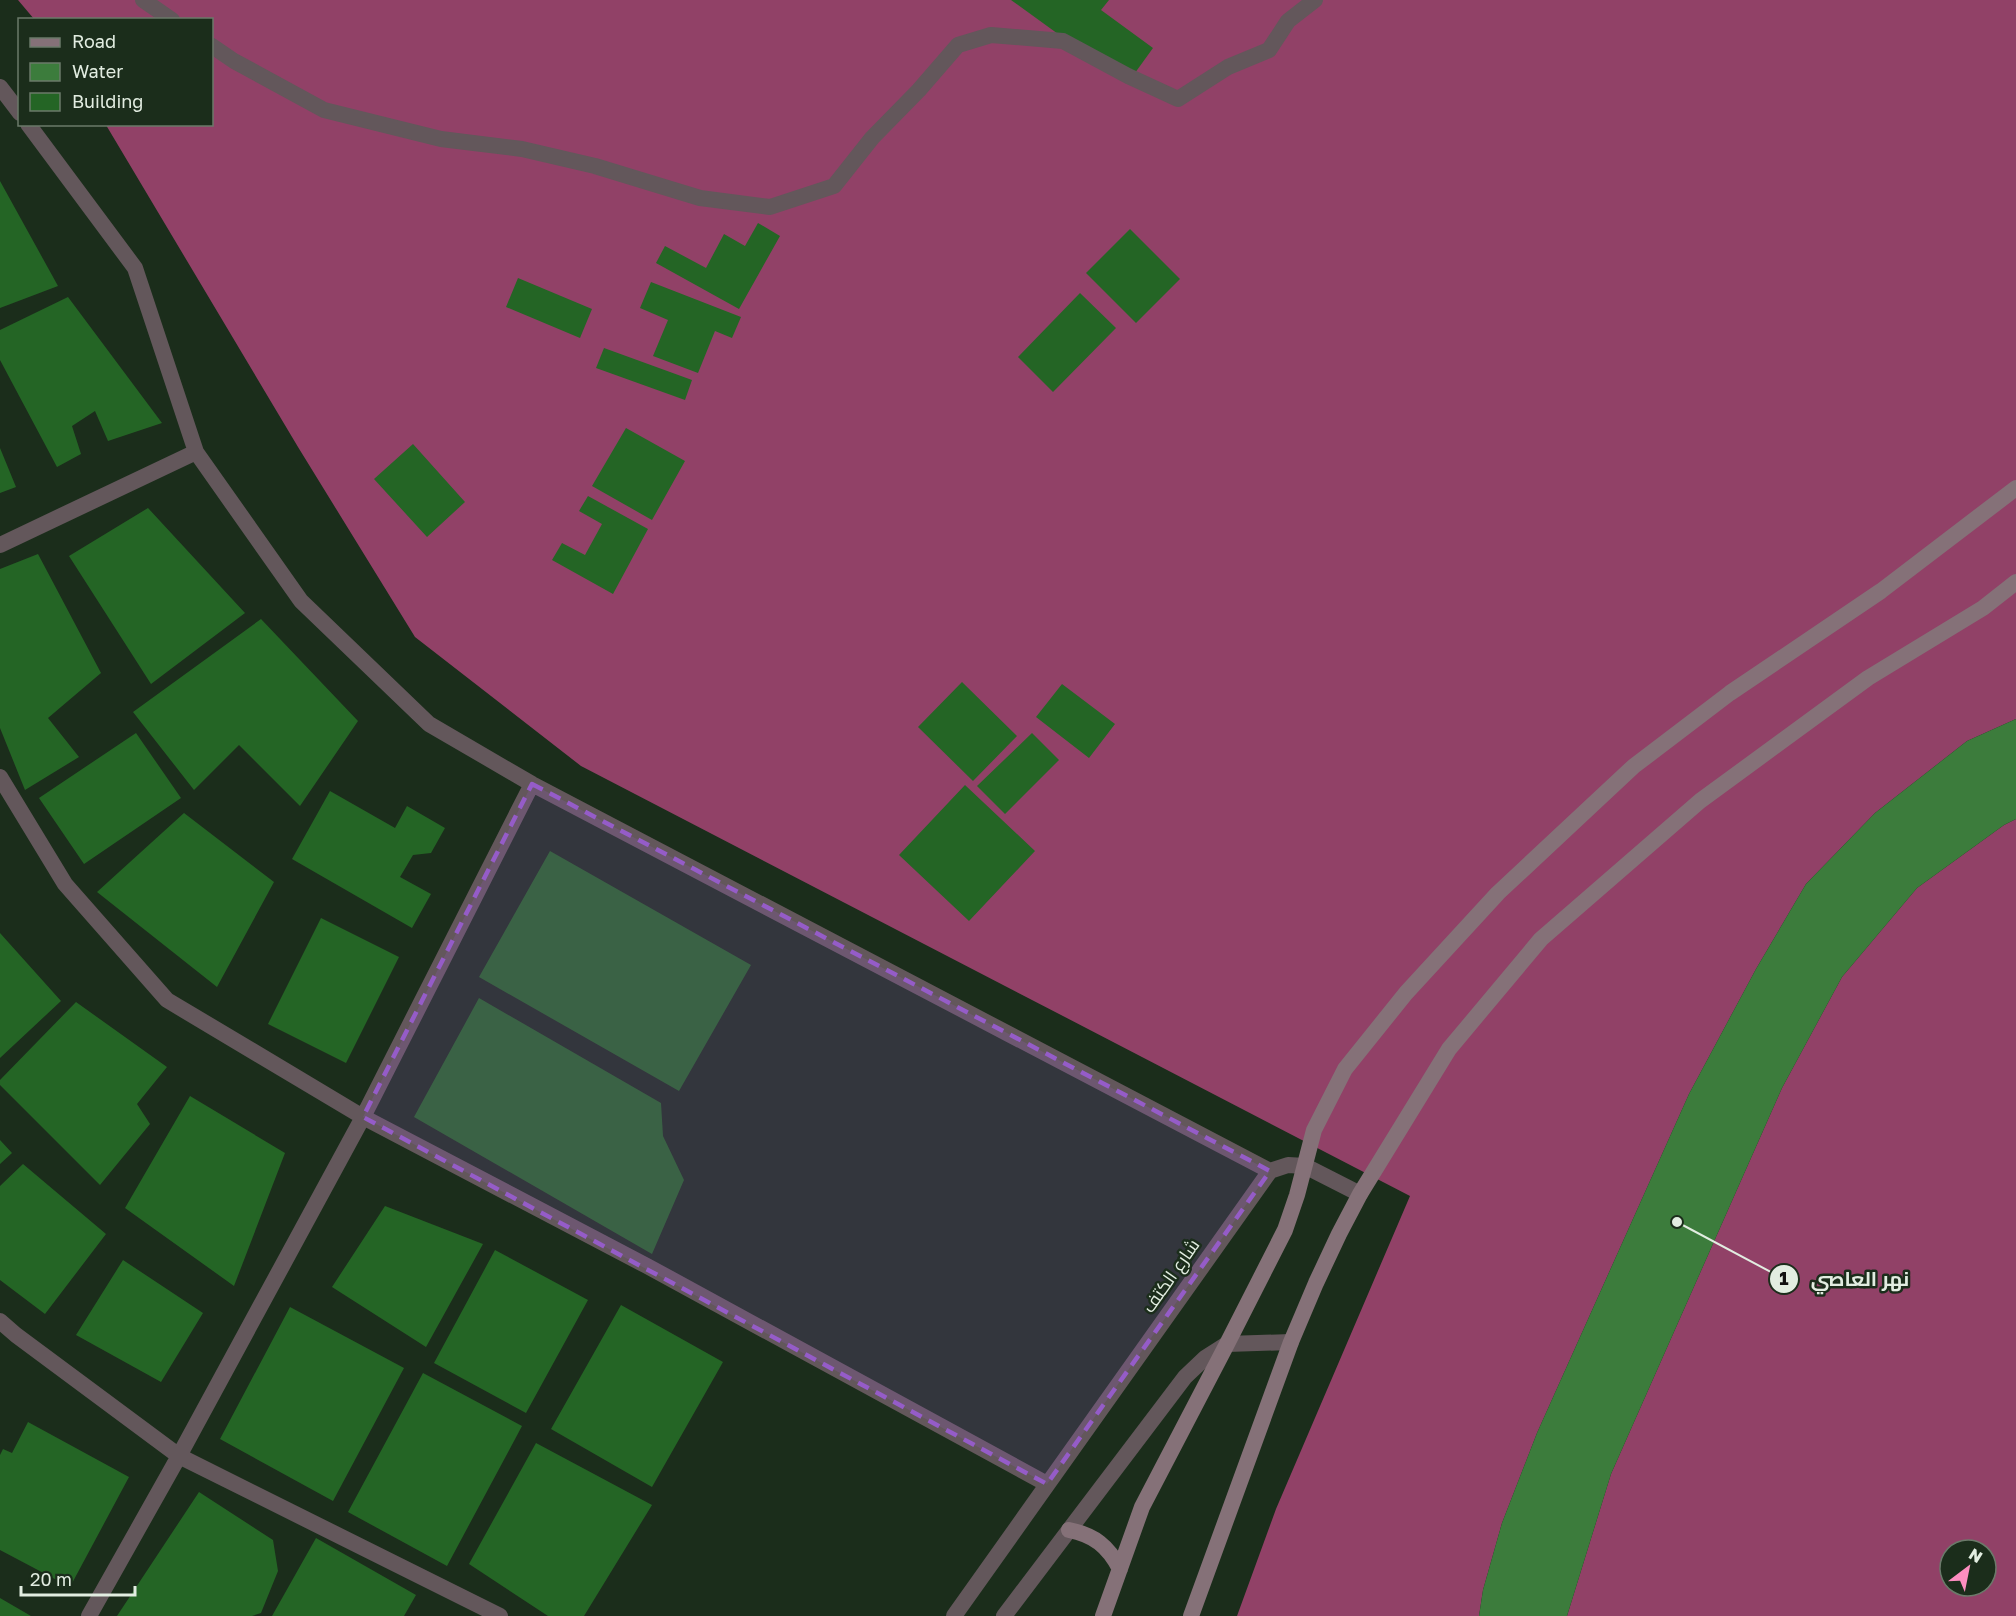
<svg xmlns="http://www.w3.org/2000/svg" width="2016" height="1616" viewBox="0 0 2016 1616" font-family="'Golos Text',Cairo,sans-serif">
  <style>
    .forest { fill: #914167; fill-rule: evenodd }
    .water { fill: #3c7c3c }
    .building { fill: #246525 }
    .lines { fill: none; stroke-linecap: round; stroke-linejoin: round }
    .minor { stroke: #63575b; stroke-width: 16 }
    .secondary { stroke: #857178; stroke-width: 16 }
    .marked { fill: #955cc8; fill-opacity: 0.2; stroke: #955cc8; stroke-width: 4.5; stroke-dasharray: 12 8; stroke-linejoin: round }
    .labels { text-anchor: middle; stroke-width: 5; stroke-linejoin: round; paint-order: stroke }
    .street-label { font-size: 18px; fill: #e2ede1; stroke: #1b2d1b }
    .leader { fill: none; stroke: #e2ede1; stroke-width: 2 }
    .callout-dot { fill: #e2ede1; stroke: #1b2d1b; stroke-width: 2 }
    .mark-label { font-size: 18px; text-anchor: middle; font-weight: bold; fill: #111 }
    .callout-label { font-size: 20px; text-anchor: middle; font-weight: bold; fill: #e2ede1; stroke: #1b2d1b; stroke-width: 5; stroke-linejoin: round; paint-order: stroke }
  </style>
  <rect width="100%" height="100%" fill="#1b2d1b"/>
  <!-- forest -->
  <path class="forest" d="M18 0H2016V719L1967 741 1875 813 1806 884 1756 969 1689 1094 1537 1433 1502 1523 1483 1590 1479 1616H1237L1276 1509 1410 1196 581 766 415 637 298 447 106 125 212 124V20L34 19Z
    M2016 819V1616H1567L1611 1474 1782 1088 1842 977 1917 888 2004 825ZM1950 1550H1986V1586H1950Z"/>
  <!-- water -->
  <path class="water" d="M2016 719V819L2004 825 1917 888 1842 977 1782 1088 1611 1474 1567 1616H1479L1483 1590 1502 1523 1537 1433 1689 1094 1756 969 1806 884 1875 813 1967 741Z"/>
  <!-- building -->
  <path class="building" d="M1011 0H1109L1101 10 1153 48 1127 84Z
    M0 181 58 286 0 308Z
    M758 223 780 236 739 309 656 263 665 246 706 268 724 234 745 246Z
    M1130 229 1180 279 1136 323 1086 273Z
    M518 278 592 309 580 338 506 307Z
    M651 282 741 317 732 338 715 331 698 373 653 356 668 320 640 308Z
    M1080 293 1116 328 1053 392 1018 357Z
    M68 297 162 423 108 441 95 411 72 426 81 454 57 467 0 360V330Z
    M604 348 692 380 685 400 596 368Z
    M626 428 685 461 652 520 592 486Z
    M413 444 465 502 427 537 374 479Z
    M0 448 16 487 0 493Z
    M588 496 648 529 613 594 552 560 562 543 585 555 602 524 579 511Z
    M148 508 245 613 151 684 69 556Z
    M38 554 101 673 48 718 79 757 25 790 0 728V569Z
    M261 619 358 721 300 806 239 745 194 790 133 712Z
    M962 682 1017 736 973 781 918 727Z
    M1062 684 1115 724 1089 758 1036 717Z
    M136 733 181 798 84 864 39 798Z
    M1032 733 1059 760 1005 814 977 786Z
    M965 785 1035 851 969 921 899 855Z
    M330 791 395 828 407 806 445 828 431 853 413 855 400 877 431 894 412 928 292 859Z
    M184 813 274 882 217 987 97 892Z
    M550 851 751 965 679 1091 479 977Z
    M321 918 399 957 346 1063 268 1024Z
    M0 933 61 1001 0 1058Z
    M479 998 661 1103 663 1136 684 1180 652 1254 414 1117Z
    M76 1002 167 1067 137 1104 150 1124 100 1185 0 1085V1080Z
    M190 1096 285 1153 234 1286 125 1208Z
    M0 1140 12 1153 0 1164Z
    M23 1164 106 1234 45 1314 0 1280V1186Z
    M385 1206 483 1244 426 1347 332 1287Z
    M495 1250 588 1300 526 1413 434 1363Z
    M123 1260 203 1313 161 1382 76 1335Z
    M621 1305 723 1362 652 1487 551 1429Z
    M290 1307 404 1368 333 1501 220 1439Z
    M423 1373 522 1426 447 1566 348 1512Z
    M28 1422 129 1477 70 1587 0 1550V1455L3 1449 12 1453Z
    M536 1443 652 1505 584 1616H548L469 1564Z
    M199 1492 273 1540 278 1571 261 1613 252 1616H117Z
    M316 1538 416 1595 404 1616H272Z
    M0 1598 31 1616H0Z"/>
  <g class="lines">
    <!-- minor -->
    <path class="minor" d="M143 0 172 20
      M212 46 234 61 324 110 441 139 522 149 595 166 700 198 770 207 834 186 872 138 919 90 958 45 991 35 1063 41 1128 76 1178 99 1228 67 1269 50 1288 21 1315 0
      M0 87 20 113
      M28 124 135 268 196 452 301 601 429 724 532 784 1270 1171
      M0 545 196 452
      M0 777 65 884 167 1000 363 1117 647 1266 1047 1484
      M0 1321 16 1335 179 1456 500 1616
      M89 1616 179 1456 363 1117 532 784
      M954 1616 1270 1171 1288 1165 1305 1166 1360 1194
      M1004 1616 1185 1377 1205 1358 1227 1344 1291 1342"/>
    <!-- secondary -->
    <path class="secondary" d="M1069 1530C1094 1535 1108 1546 1120 1569
      M1103 1616 1142 1507 1227 1344 1285 1230 1297 1195 1314 1130 1345 1069 1406 993 1498 893 1634 766 1730 693 1881 591 2016 488
      M1191 1616 1291 1342 1316 1283 1339 1234 1360 1194 1449 1049 1541 939 1700 801 1868 678 1983 608 2016 582"/>
  </g>
  <!-- marked area -->
  <path class="marked" d="M532 784 1270 1171 1047 1484 363 1117Z"/>
  <g class="labels">
    <!-- street labels -->
    <g class="street-label">
      <text transform="translate(1171 1276) rotate(-55)" y="6">شارع الكتف</text>
    </g>
  </g>
  <!-- callouts -->
  <path class="leader" d="M1677 1222L1784 1279"/>
  <g class="callout-dot">
    <circle cx="1677" cy="1222" r="6"/>
    <circle cx="1784" cy="1279" r="15"/>
  </g>
  <g class="mark-label">
    <text x="1784" y="1285">1</text>
  </g>
  <g class="callout-label">
    <text x="1860" y="1286">نهر العاصي</text>
  </g>
  <!-- legend -->
  <rect x="18" y="18" width="195" height="108" fill="#1b2d1b" stroke="#6b7a6a" stroke-width="1.5"/>
  <rect x="30" y="38" width="30" height="9" fill="#857178" stroke="#6b7a6a" stroke-width="1.5"/>
  <text x="72" y="48" font-size="18" fill="#e2ede1">Road</text>
  <rect x="30" y="63" width="30" height="18" fill="#3c7c3c" stroke="#6b7a6a" stroke-width="1.5"/>
  <text x="72" y="78" font-size="18" fill="#e2ede1">Water</text>
  <rect x="30" y="93" width="30" height="18" fill="#246525" stroke="#6b7a6a" stroke-width="1.5"/>
  <text x="72" y="108" font-size="18" fill="#e2ede1">Building</text>
  <!-- north arrow -->
  <g transform="translate(1968 1568) rotate(32)"><circle r="28" fill="#1b2d1b" stroke="#6b7a6a" stroke-width="1.5"/>
  <path d="M0-4.5L10 22L0 15L-10 22Z" fill="#fd8ec0"/>
  <text y="-9" font-size="16" font-weight="bold" text-anchor="middle" fill="#e2ede1">N</text>
  </g>
  <!-- scale -->
  <path d="M21 1586v9h114v-9" fill="none" stroke="#e2ede1" stroke-width="3"/>
  <text x="30" y="1586" font-size="18" fill="#e2ede1" stroke="#1b2d1b" stroke-width="4.5" paint-order="stroke">20 m</text>
</svg>
